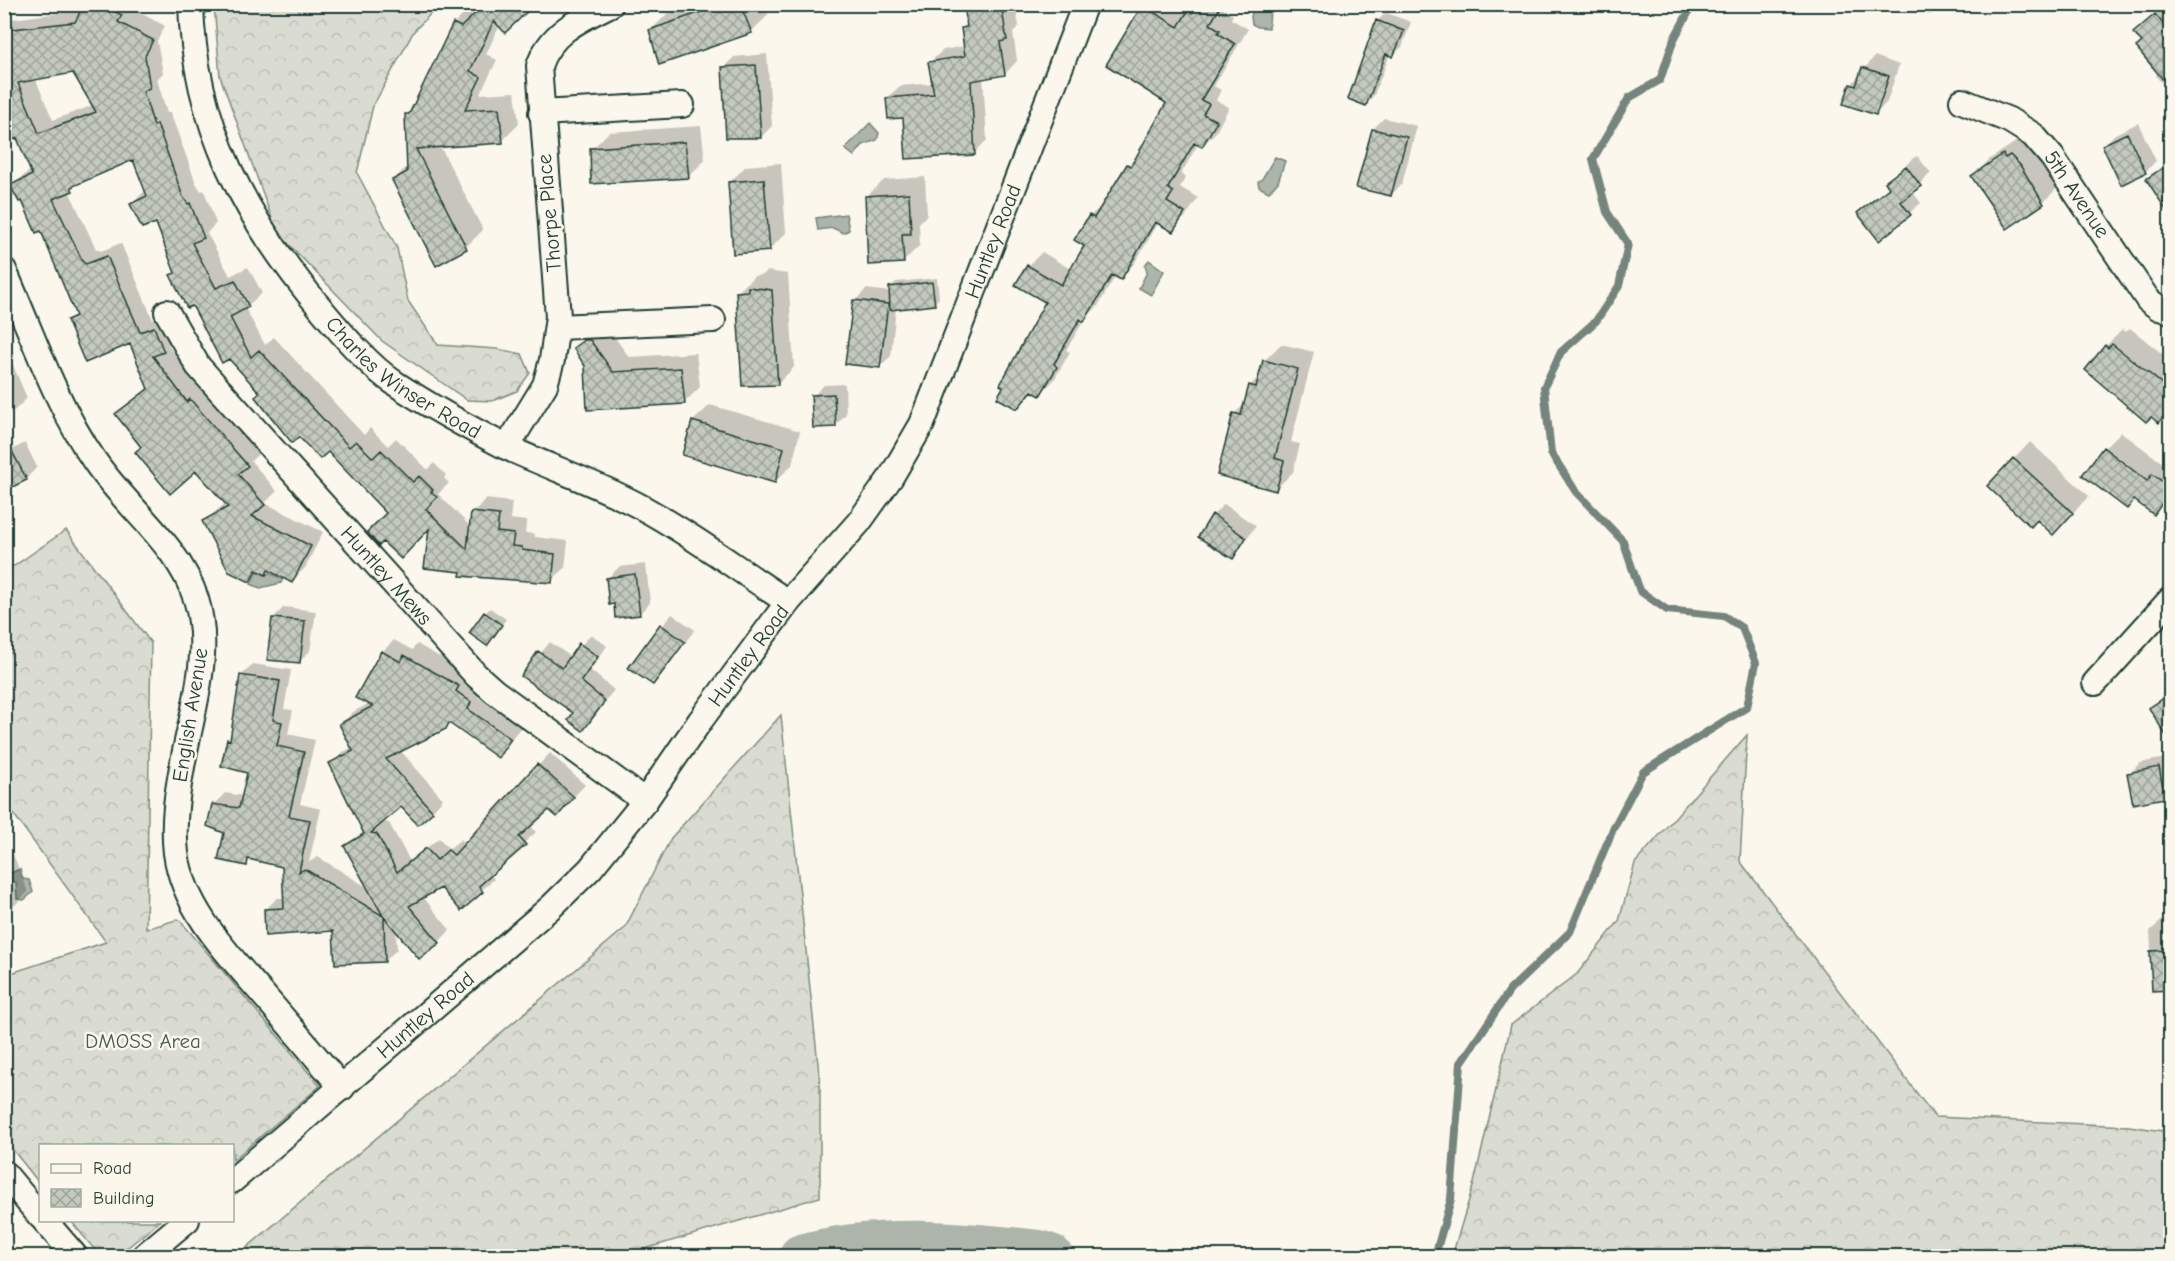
<svg xmlns="http://www.w3.org/2000/svg" width="2175" height="1261" viewBox="0 0 2175 1261" font-family="'Comic Neue',sans-serif">
  <style>
    .forest { fill: url(#forest-crowns); stroke: #7d8c82; stroke-width: 1.5 }
    .water { fill: #adb4aa; stroke: #74847b; stroke-width: 1.5 }
    .shadow { fill: #0003; fill-rule: evenodd }
    .lines { fill: none; stroke-linecap: round; stroke-linejoin: round }
    .stream { stroke: #74847b; stroke-width: 8 }
    .river { stroke: #adb4aa; stroke-width: 44 }
    .building { fill: url(#building-cross-hatch); stroke: #1f3d34; stroke-width: 1.5; fill-rule: evenodd }
    .minor-casing { stroke: #1f3d34; stroke-width: 28 }
    .minor { stroke: #fbf7ec; stroke-width: 24 }
    .labels { text-anchor: middle; stroke-width: 5; stroke-linejoin: round; paint-order: stroke }
    .street-label { font-size: 21px; fill: #1f3d34; stroke: #fbf7ec }
    .park-label { font-size: 21px; fill: #455d53; stroke: #fbf7ec }
  </style>
  <defs>
    <pattern id="forest-crowns" width="20" height="18" patternUnits="userSpaceOnUse" patternTransform="scale(1.5)"><rect width="20" height="18" fill="#dbdcd1"/><path d="M2 6a3 3 0 1 1 6 0M12 15a3 3 0 1 1 6 0" fill="none" stroke="#bcbeb4"/></pattern>
    <pattern id="building-cross-hatch" width="8" height="8" patternUnits="userSpaceOnUse" patternTransform="scale(1.5)"><rect width="8" height="8" fill="#c4c9be"/><path d="M0 0l8 8M0 8l8-8" fill="none" stroke="#9fa49b"/></pattern>
  </defs>
  <rect width="100%" height="100%" fill="#fbf7ec"/>
  <filter id="ink" filterUnits="userSpaceOnUse"><feTurbulence type="fractalNoise" baseFrequency=".0167" numOctaves="2"/><feDisplacementMap in="SourceGraphic" scale="12" xChannelSelector="R" yChannelSelector="G"/><feConvolveMatrix kernelMatrix="1 2 1 2 8 2 1 2 1" color-interpolation-filters="sRGB"/></filter>
  <g filter="url(#ink)">
    <!-- forest -->
    <path class="forest" d="M214 5H439L414 31 373 106 357 173 397 248 408 301 438 345 497 349 522 354 530 373 517 391 492 401 467 400 382 341 277 232 220 76Z
      M66 530 151 643 146 929 179 919 320 1086 233 1160 232 1146H40V1184L5 1140V975L106 942 5 802 4 565 14 566Z
      M781 715 820 1083V1197L621 1256H237L625 928 671 838Z
      M1747 735 1740 861 1935 1117 2129 1126 2170 1132V1256H1452L1474 1183 1511 1025 1577 974 1619 921 1635 863Z
      M71 1221H160L117 1256H100Z"/>
    <!-- water -->
    <path class="water" d="M1255 5H1270L1269 28 1258 27 1252 24 1251 16Z
      M870 123 879 133 877 140 863 145 854 156 845 149Z
      M1275 157 1285 161 1278 182 1269 192 1259 187 1258 182 1262 179Z
      M846 214 849 230 843 233 833 228 818 230 816 218Z
      M1149 260 1164 271 1151 295 1139 288 1147 272 1145 265Z
      M257 571 265 575 269 573 283 579 281 583 260 588 251 584Z
      M20 869 23 879 29 880 33 892 24 900 17 899 16 882H11L8 874Z"/>
    <!-- shadow -->
    <path class="shadow" d="M86 4H133L131 8 165 26 157 41 163 73 157 79 167 113 170 112 196 183 201 191 204 190 216 223 207 233 230 276 248 267 262 293 245 308 265 345 274 337 364 435 370 428 388 446 396 438 428 470 434 463 446 475 444 478 449 483 438 494 471 527 472 513 486 499 512 502 510 519 527 521 525 533 535 534V537L568 541 565 568 551 581 462 571 431 526 388 513 328 450 262 393 172 275 176 272 156 221 131 204 146 190 134 158 82 180 69 191 96 249 101 251 121 243 153 320 167 314 176 337 168 345 201 390 204 387 260 452 251 461 277 491 265 503 323 532 305 568 292 581 269 569 265 573 259 570 249 580 204 521 226 503 196 469 143 446 117 414 148 387 131 342 69 321 76 313 42 229 12 185 32 169 4 83V20L83 10ZM74 72 94 105 53 120 35 78Z
      M486 4 500 25 486 54 497 60 480 94 515 92 519 124 502 141 440 146 483 230 466 247 437 264 394 180 408 165 407 115 413 108 454 24 471 7 480 11Z
      M695 4H765L768 15 751 32 650 31 667 14Z
      M965 4H1015L1019 26 1013 32 1017 61 1005 74 983 77 987 140 974 153 905 117 887 98 900 86 934 83 930 62 943 50 965 46 962 28 968 23Z
      M1145 4H1226L1223 9 1233 15 1231 19 1248 29 1214 86 1221 90 1216 100 1229 107 1216 132 1202 146 1198 144 1181 174 1186 177 1180 187 1198 198 1186 216 1173 230 1159 222 1134 264 1120 278 1116 275 1098 306 1085 319 1066 350 1070 352 1054 380 1040 394 1033 391 1017 407 1047 302 1028 266 1042 252 1072 270 1086 246 1090 216 1105 203 1128 165 1140 153 1168 102 1108 65Z
      M1907 4H1940L1930 15Z
      M2166 4 2170 9 2169 92 2156 76 2159 72 2143 42 2146 22Z
      M1386 13 1411 22 1402 47 1393 55 1390 54 1374 95 1366 104 1377 21Z
      M767 54 772 126 761 137 739 138 723 68 734 57Z
      M1875 56 1899 65 1887 102 1876 114 1851 85Z
      M1384 118 1417 126 1402 184 1391 195 1373 129Z
      M2138 123 2156 161 2145 172 2103 146 2115 134Z
      M701 126 705 160 689 176 592 149 609 132Z
      M2020 139H2028L2059 186 2043 203 1973 176 1990 159Z
      M1917 156 1931 173 1912 191 1921 203 1879 239 1859 213 1890 186 1887 182 1898 171Z
      M2170 160V210L2169 211 2148 179Z
      M781 163 786 233 769 250 729 183 746 166Z
      M925 177 927 215 919 223 920 245 903 262 867 196 884 180Z
      M767 271 788 274 794 367 778 384 737 293 754 276 763 275Z
      M937 278 939 298 934 303 896 308 891 356 879 367 855 301 866 289 891 292 890 287 896 282Z
      M606 325 629 357 696 353 700 387 684 403 586 365 575 349 590 333Z
      M2130 328 2170 360V409L2158 421 2106 346 2123 329 2126 332Z
      M4 344 27 398 15 410 4 415Z
      M1281 344 1314 352 1291 442 1300 444 1293 472 1276 489 1234 414 1246 403 1250 386 1260 375 1264 361Z
      M845 384 846 414 835 426 813 396 824 385Z
      M710 405 800 431 792 465 775 482 693 421Z
      M2121 432 2164 464 2170 458V495L2153 513 2104 448Z
      M2030 442 2089 496 2070 516 2037 518 1989 486Z
      M25 443 37 467 26 479 4 454Z
      M1224 504 1256 526 1232 557 1213 515Z
      M646 564 650 603 639 614 615 603 608 578 619 567Z
      M284 607 316 611 310 651 299 662 273 618Z
      M490 608 506 619 491 639 485 613Z
      M672 614 695 630 652 683 630 667Z
      M591 634 607 646 590 670 614 690 583 729 575 713 523 675 550 642 571 657Z
      M394 640 412 650 417 644 469 674 482 690 478 697 521 727 497 756 450 722 400 750 443 799 432 811 401 804 382 821 389 823 410 861 439 838 449 849 461 839 466 844 550 753 585 785 568 803 549 808 530 825 536 832 490 874 494 879 461 909 442 886 423 897 450 930 439 942 396 929 397 949 385 961 335 929 265 910 277 898H285L284 866 252 858 246 864 225 832 213 805 225 793 244 796 249 772 229 740 232 736 241 676 253 664 291 670 284 709 293 710 288 734 315 740 300 804 321 809 309 862 318 857 370 889 346 846 364 831 331 764 343 752 353 747 341 724 353 712 370 703 357 697 382 652Z
      M2170 757V791L2165 797 2129 774 2140 763Z
      M13 854 28 892 11 909 4 912V858Z
      M2170 913V989H2153L2150 931Z"/>
    <g class="lines">
      <!-- stream -->
      <path class="stream" d="M1435 1256 1451 1199 1461 1063 1510 990 1570 932 1613 829 1643 772 1747 707 1756 663 1742 628 1724 616 1667 610 1640 591 1623 541 1576 492 1551 453 1544 387 1561 352 1596 321 1619 286 1628 244 1607 212 1593 159 1629 98 1660 80 1674 39 1693 4"/>
      <!-- river -->
      <path class="river" d="M801 1256C877 1235 961 1243 1039 1252L1051 1256"/>
    </g>
    <!-- building -->
    <path class="building" d="M84 4H100L122 15 118 22 153 40 145 56 150 88 143 91 154 126 157 124 183 197 188 204 190 203 204 238 192 243 216 288 235 280 249 307 230 317 251 357 259 350 349 447 356 441 373 458 381 450 413 482 419 476 433 490 431 492 437 497 426 509 467 549 471 512 499 515 497 532 514 534 512 546 522 547V550L555 554 552 583 460 576 461 572 424 568 429 529 401 559 383 542 379 546 367 532 386 513 328 452 320 459 299 437 292 443 255 397 260 393 229 359 222 363 194 309 192 306 187 308 170 275 175 273 156 223 142 228 130 204 147 196 133 160 71 187 73 191 53 199 83 262 86 264 107 256 140 332 154 327 164 352 153 356 187 402 190 399 248 466 238 474 265 505 252 516 311 546 292 583 268 570 266 575 256 570 250 582 229 572 202 521 228 507 196 471 170 494 135 452 141 447 115 414 148 389 130 344 85 363 67 320 76 316 41 231 36 233 22 201 19 202 10 185 32 175 17 138 4 144V30L75 22ZM73 73 96 112 39 133 18 83Z
      M478 4H535L505 33 494 21 470 71 481 77 465 110 499 108 503 143 416 149 467 249 436 266 392 180 407 172 405 114H409L453 23 461 27 481 8Z
      M724 4H740L752 33 659 65 649 30Z
      M964 4H1001L1007 40 1000 42 1005 75 971 81 975 155 906 159 903 118 888 119 886 98 934 94 928 62 965 56 961 28 967 27Z
      M1197 4H1222L1210 24 1220 30 1218 33 1235 44 1201 100 1209 104 1203 114 1217 121 1202 147 1194 143 1168 188 1173 192 1167 202 1185 213 1173 232 1155 222 1121 280 1112 275 1084 322 1080 319 1054 364 1057 367 1040 396 1032 391 1017 409 997 398 1003 387 1000 385 1045 302 1015 285 1027 265 1061 285 1084 246 1074 240 1089 215 1094 218 1127 164 1131 166 1166 103 1106 65 1142 5 1178 27 1188 11 1192 13Z
      M2155 14 2170 32V88L2136 47 2142 42 2133 33Z
      M1376 20 1404 31 1393 57 1386 54 1366 106 1348 99Z
      M756 65 761 138H726L722 67Z
      M1862 67 1889 76 1876 115 1843 104 1850 84 1856 86Z
      M1372 129 1407 137 1391 196 1356 188Z
      M2127 133 2146 173 2121 185 2102 145Z
      M685 142 689 178 591 184 590 148Z
      M2003 154 2005 158 2010 155 2020 165 2044 204 2007 229 1971 176Z
      M2170 163V216L2146 179Z
      M1906 166 1921 186 1901 202 1911 215 1879 241 1857 213 1889 188 1885 182Z
      M764 179 770 251 733 254 728 182Z
      M909 193 911 234H902L904 263 868 265 865 196Z
      M932 282 935 305 890 310 889 287Z
      M748 287 772 290 778 385 742 386 736 292 748 291Z
      M853 300 888 304 880 368 845 364Z
      M584 340H590L613 372 681 368 685 404 587 410 585 366 573 348Z
      M2112 344 2170 390V407L2159 423 2151 417 2146 422 2085 370 2105 345 2108 348Z
      M1263 360 1298 369 1275 458 1284 461 1276 491 1217 475 1233 413 1241 415 1249 385 1256 387Z
      M834 394 836 427 813 428 811 395Z
      M692 421 784 448 775 483 682 455Z
      M4 436 27 480 4 491Z
      M2103 447 2147 481 2152 474 2170 487V492L2154 515 2134 500 2127 509 2082 475Z
      M2013 458 2073 513 2053 535 2037 520 2031 527 1987 486Z
      M1212 514 1246 538 1233 559 1198 537Z
      M635 574 640 615 615 618 614 604 609 605 606 578Z
      M484 612 502 625 487 646 469 633Z
      M272 618 305 621 300 663 267 660Z
      M660 624 685 642 653 685 628 668Z
      M579 643 598 657 581 681 605 701 583 731 568 720 573 713 521 676 538 651 562 668Z
      M381 651 401 662 404 655 459 686 456 691 471 702 468 709 511 739 498 758 449 723 446 729 386 759 433 812 418 825 401 807 371 833 377 834 397 872 426 848 437 860 448 850 454 855 537 764 574 797 557 817 549 810 519 837 526 845 479 886 483 892 461 911 441 888 409 906 440 943 419 959 384 917 385 962 335 964 333 931 265 936 264 909 284 908 282 867 248 859 247 866 218 860 224 833 207 826 212 804 239 808 247 773 221 766 227 739 230 740 240 675 280 681 273 720 282 722 277 746 304 752 289 816 310 820 299 872 305 869 383 916 344 846 364 834 329 763 353 751 339 724 373 706 355 698Z
      M2170 694V742L2149 708Z
      M2159 767 2165 798 2133 804 2127 773Z
      M2170 950V990L2152 991 2150 951Z"/>
    <g class="lines">
      <defs>
        <g id="minor">
          <path id="s1" d="M191 4C194 125 246 220 322 310 342 334 370 367 396 384 431 407 469 428 506 447 551 468 599 484 643 508 693 535 740 571 788 602"/>
          <path id="s2" d="M1962 101 2009 120 2033 135 2052 157 2148 300 2159 308 2170 311"/>
          <path d="M541 113 682 105"/>
          <path d="M4 270C32 333 55 403 94 460 126 508 178 543 196 599 212 650 194 705 184 756 178 788 172 820 176 853 184 911 231 957 266 998 292 1028 317 1058 342 1088"/>
          <path id="s3" d="M167 312 198 366 476 675 494 691 645 801"/>
          <path d="M557 327 713 320"/>
          <path d="M507 447 545 385 552 360 558 317 539 66C550 32 581 19 611 4"/>
          <path d="M2095 683 2170 600"/>
          <path d="M4 1173 40 1216"/>
          <path id="s4" d="M232 1181 551 907 590 869 645 801 700 721 788 602 859 522 891 477 922 424 1085 4"/>
          <path d="M44 1220 75 1256"/>
          <path d="M144 1256 187 1220"/>
        </g>
      </defs>
      <!-- minor casing -->
      <use href="#minor" class="minor-casing"/>
      <!-- minor -->
      <use href="#minor" class="minor"/>
    </g>
  </g>
  <g class="labels">
    <!-- street labels -->
    <g class="street-label">
      <text dy="7" stroke="none"><textPath href="#s2" startOffset="153">5th Avenue</textPath></text>
      <text transform="translate(549 213) rotate(-95)" y="7">Thorpe Place</text>
      <text dy="7" stroke="none"><textPath href="#s4" startOffset="1227">Huntley Road</textPath></text>
      <text dy="7" stroke="none"><textPath href="#s1" startOffset="447">Charles Winser Road</textPath></text>
      <text dy="7" stroke="none"><textPath href="#s3" startOffset="344">Huntley Mews</textPath></text>
      <text dy="7" stroke="none"><textPath href="#s4" startOffset="741">Huntley Road</textPath></text>
      <text transform="translate(190 715) rotate(-81)" y="7">English Avenue</text>
      <text dy="7" stroke="none"><textPath href="#s4" startOffset="255">Huntley Road</textPath></text>
    </g>
    <!-- park labels -->
    <g class="park-label">
      <text x="143" y="1048">DMOSS Area</text>
    </g>
  </g>
  <!-- margin -->
  <rect width="2175" height="1261" fill="none" stroke="#fbf7ec" stroke-width="24"/>
  <rect x="12" y="12" width="2151" height="1237" fill="none" stroke="#1f3d34" stroke-width="2" filter="url(#ink)"/>
  <!-- legend -->
  <rect x="39" y="1144" width="195" height="78" fill="#fbf7ec" stroke="#a3ada2" stroke-width="1.5"/>
  <rect x="51" y="1164" width="30" height="9" fill="#fbf7ec" stroke="#a3ada2" stroke-width="1.5"/>
  <text x="93" y="1174" font-size="18" fill="#1f3d34">Road</text>
  <rect x="51" y="1189" width="30" height="18" fill="url(#building-cross-hatch)" stroke="#a3ada2" stroke-width="1.5"/>
  <text x="93" y="1204" font-size="18" fill="#1f3d34">Building</text>
</svg>
